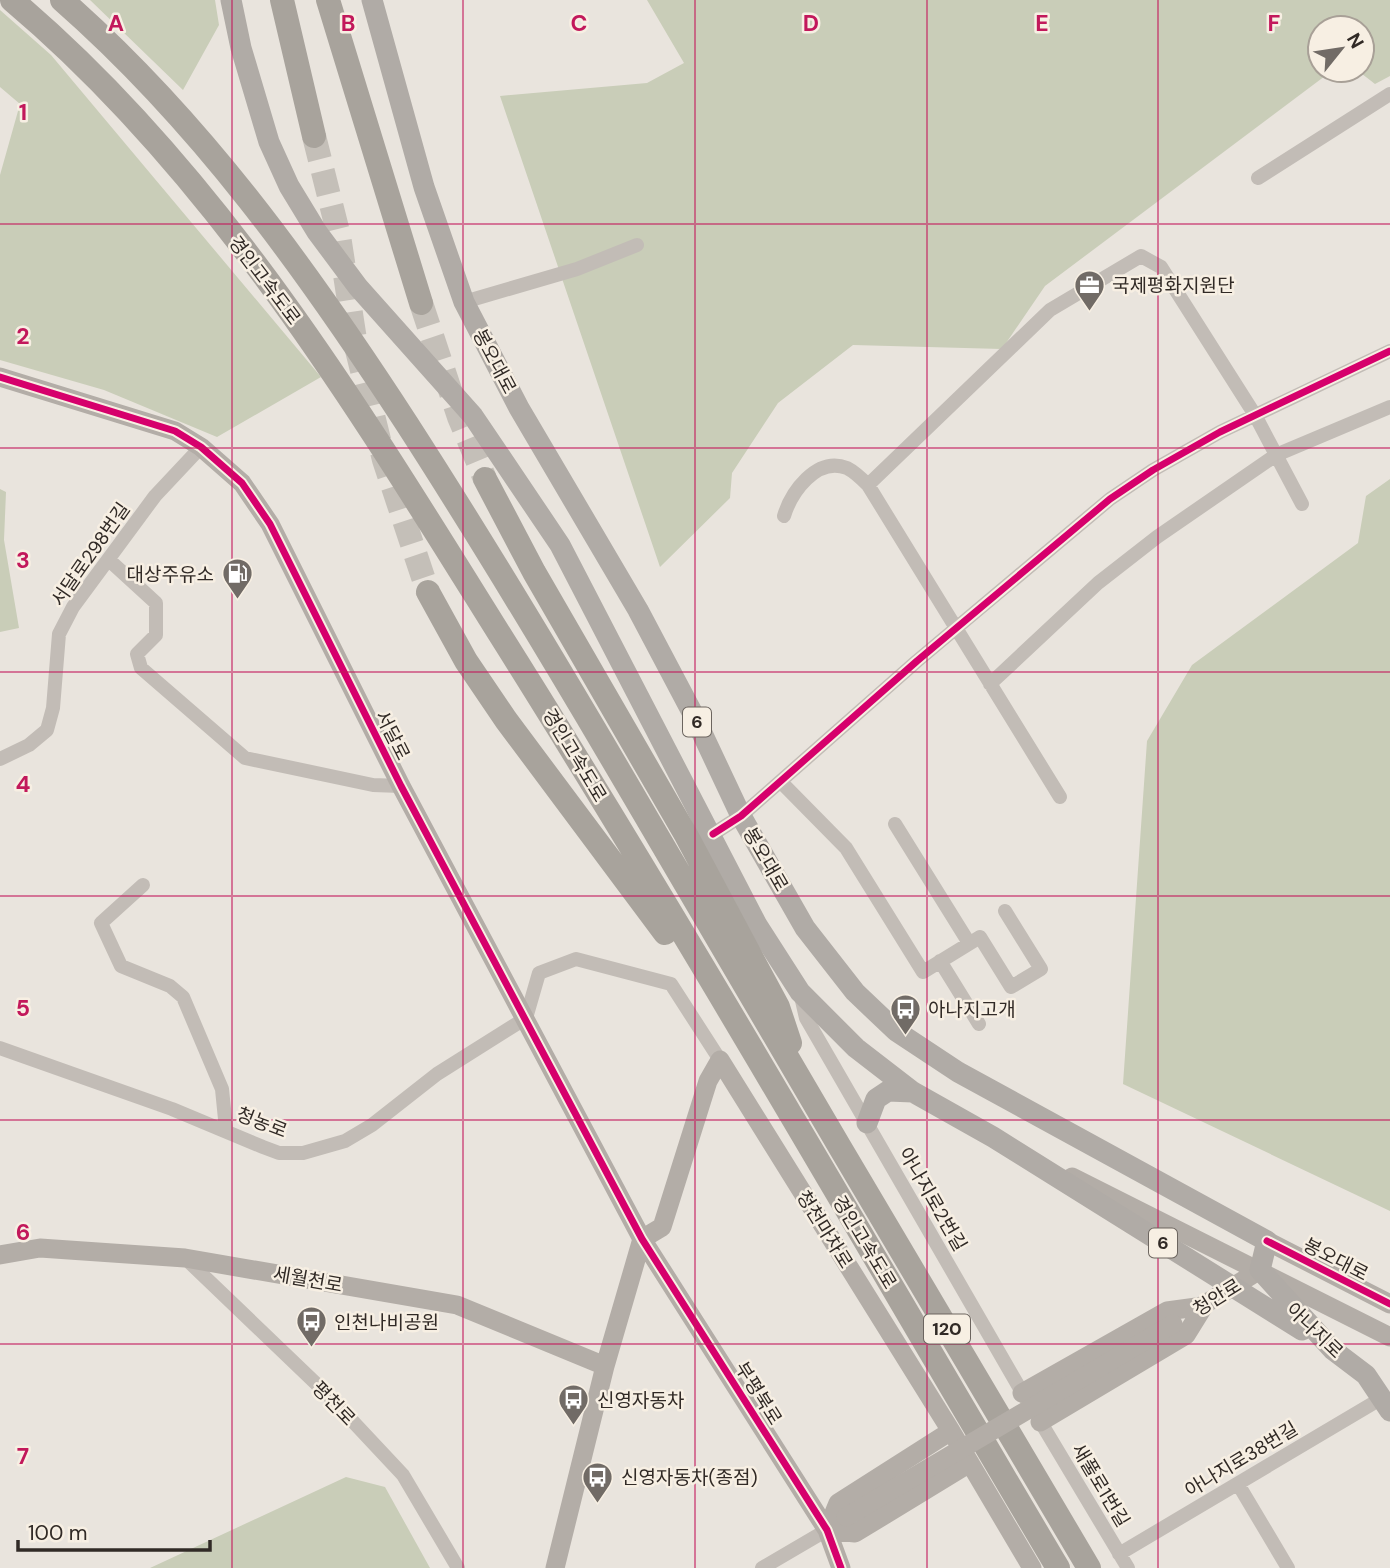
<svg xmlns="http://www.w3.org/2000/svg" width="1390" height="1568" viewBox="0 0 1390 1568" font-family="'DM Sans','Noto Sans KR',sans-serif">
  <style>
    .green { fill: #c9cdb8 }
    .lines { fill: none; stroke-linecap: round; stroke-linejoin: round }
    .highway-tunnel { stroke: #c4bfb8; stroke-width: 24; stroke-dasharray: 24 12; stroke-linecap: butt }
    .street { stroke: #c2bcb6; stroke-width: 14 }
    .secondary { stroke: #b3ada7; stroke-width: 19 }
    .primary { stroke: #b0aba6; stroke-width: 21 }
    .highway { stroke: #a8a39c; stroke-width: 24 }
    .secondary-bridge { stroke: #b3ada7; stroke-width: 19 }
    .cycleway-casing { stroke: #f7efe3; stroke-width: 11 }
    .cycleway { stroke: #d6006c; stroke-width: 7 }
    .grid { fill: none; stroke: #c2185b; stroke-width: 2; stroke-opacity: 0.55 }
    .labels { text-anchor: middle; stroke-width: 5; stroke-linejoin: round; paint-order: stroke }
    .shield { fill: #f7efe3; stroke: #6c655f; stroke-width: 2 }
    .shield-label { font-size: 18px; font-weight: bold; fill: #312a26 }
    .street-label { font-size: 19px; fill: #312a26; stroke: #f7efe3 }
    .poi-label { font-size: 19px; fill: #312a26; stroke: #f7efe3; text-anchor: start }
    .grid-label { font-size: 23px; text-anchor: middle; font-weight: bold; fill: #c2185b; stroke: #f7efe3; stroke-width: 5; stroke-linejoin: round; paint-order: stroke }
  </style>
  <rect width="100%" height="100%" fill="#e9e4dd"/>
  <!-- green -->
  <path class="green" d="M90 0H215L219 25 183 90Z
    M647 0H1390V76L1375 84 1357 70H1362V28H1320V70H1333L1045 286 1002 349 853 345 778 403 732 473 730 498 660 567 500 96 647 83 684 63Z
    M0 10 51 55 321 377 217 437 104 390 0 360V175L20 104 0 87Z
    M1390 479V1211L1123 1084 1147 741 1192 665 1358 543 1366 496Z
    M0 489 6 492 4 540 19 628 0 632Z
    M346 1477 385 1487 430 1568H150Z"/>
  <g class="lines">
    <!-- highway-tunnel -->
    <path class="highway-tunnel" d="M314 136 339 236 356 346 384 460 428 592
      M421 303 459 417 485 479"/>
    <!-- street -->
    <path class="street" d="M1258 178 1390 94
      M464 302 577 269 637 245
      M868 485 1050 310 1141 256 1161 267 1255 415 1302 504
      M784 516C791 493 816 456 847 468 855 472 862 479 868 485L1060 797
      M109 560 156 603V635L137 654 141 668 245 758 373 785 401 786
      M990 684 1098 583 1157 537 1276 455 1390 407
      M0 759 29 745 47 730 53 708 59 634 73 607 155 496 201 447
      M781 782 846 848 923 972 980 937 1011 987 1041 969 1005 911
      M895 824 969 943
      M713 834 741 816 917 661 1110 499 1153 470 1220 432 1390 351
      M143 885 101 923 121 966 170 986 183 997 222 1089 226 1129
      M940 961 979 1024
      M800 992 806 1018 1026 1399
      M0 1048 172 1109 263 1147 279 1153H303L345 1141 372 1125 437 1074 526 1018 539 973 576 959 671 984 720 1060
      M185 1258 329 1396 403 1475 458 1568
      M1037 1416 1128 1568
      M1238 1484 1288 1568
      M1119 1554 1382 1398
      M762 1568 827 1530"/>
    <!-- secondary -->
    <path class="secondary" d="M0 377 175 431 201 447 242 483 270 524 401 786 642 1239 827 1530 841 1568
      M1072 1177 1390 1337
      M642 1239 662 1227 708 1081 720 1060 951 1431 1032 1568
      M1267 1241 1390 1304
      M0 1255 40 1248 185 1258 457 1305 605 1366
      M1192 1312 1260 1270
      M1022 1393 1167 1311 1204 1306
      M1040 1422 1186 1335 1204 1306
      M827 1530 838 1503 951 1431
      M827 1530 855 1533 970 1463
      M555 1568 605 1366 642 1239"/>
    <!-- primary -->
    <path class="primary" d="M231 0 241 48 269 142 289 186 317 232 358 287 473 416 560 545 757 925 800 992 856 1048 913 1092 993 1137 1302 1330
      M372 0 424 187 464 302 519 408 638 610 693 714 741 816 805 928 855 992 896 1031 958 1072 1267 1241 1260 1270 1333 1350 1366 1375 1390 1411
      M867 1123 876 1099 888 1091 913 1092"/>
    <!-- highway -->
    <path class="highway" d="M12 0C216 172 357 406 497 630 691 938 872 1255 1058 1568
      M62 0C201 122 307 270 407 424 487 548 563 675 638 803 787 1059 938 1313 1089 1568
      M282 0 314 136
      M328 0 421 303
      M485 479 534 572 686 835 778 1007 790 1043
      M428 592 466 661 506 720 665 933"/>
    <!-- secondary-bridge -->
    <path class="secondary-bridge" d="M846 1517 1173 1324"/>
    <defs>
      <path id="cycleway" d="M0 377 175 431 201 447 242 483 270 524 401 786 642 1239 827 1530 841 1568
        M713 834 741 816 917 661 1110 499 1153 470 1220 432 1390 351
        M1267 1241 1390 1304"/>
    </defs>
    <!-- cycleway casing -->
    <use href="#cycleway" class="cycleway-casing"/>
    <!-- cycleway -->
    <use href="#cycleway" class="cycleway"/>
  </g>
  <!-- grid -->
  <path class="grid" d="M232 0V1568M463 0V1568M695 0V1568M927 0V1568M1158 0V1568M0 224H1390M0 448H1390M0 672H1390M0 896H1390M0 1120H1390M0 1344H1390"/>
  <!-- icons -->
  <defs>
    <symbol id="office-pin" viewBox="-11 -11 22 30"><path d="M0 17L-7.5 6A9.5 9.5 0 1 1 7.5 6Z" fill="#716b66" stroke="#f7efe3"/><path d="M-6-3h4V-5.5h4V-3h4V5H-6ZM-1-4.5V-3h2v-1.5ZM-6 0V1H6V0Z" fill="#fff"/></symbol>
    <symbol id="fuel-pin" viewBox="-11 -11 22 30"><path d="M0 17L-7.5 6A9.5 9.5 0 1 1 7.5 6Z" fill="#716b66" stroke="#f7efe3"/><path d="M-5.5-6h7V0h2V4h1.3V-2.5L3-4.5l.8-.8L6-3V5H2.5V1h-1V6h-7ZM-4.2-4.7v3.2H.2V-4.7Z" fill="#fff"/></symbol>
    <symbol id="bus-pin" viewBox="-11 -11 22 30"><path d="M0 17L-7.5 6A9.5 9.5 0 1 1 7.5 6Z" fill="#716b66" stroke="#f7efe3"/><path d="M-5-6H5V4H4V6H2V4H-2V6H-4V4H-5ZM-3.5-4V0h7V-4ZM-3.5 1.2v1.5H-2V1.2ZM2 1.2v1.5H3.5V1.2Z" fill="#fff"/></symbol>
  </defs>
  <g fill-rule="evenodd">
    <use href="#office-pin" x="1072" y="268" width="35" height="47"/>
    <use href="#fuel-pin" x="220" y="556" width="35" height="47"/>
    <use href="#bus-pin" x="888" y="992" width="35" height="47"/>
    <use href="#bus-pin" x="294" y="1304" width="35" height="47"/>
    <use href="#bus-pin" x="556" y="1382" width="35" height="47"/>
    <use href="#bus-pin" x="580" y="1460" width="35" height="47"/>
  </g>
  <g class="labels">
    <!-- shield labels -->
    <g class="shield">
      <rect x="683" y="707.5" width="28" height="29" rx="5"/>
      <rect x="1149" y="1228.5" width="28" height="29" rx="5"/>
      <rect x="924" y="1314.5" width="46" height="29" rx="5"/>
    </g>
    <g class="shield-label">
      <text x="697" y="728">6</text>
      <text x="1163" y="1249">6</text>
      <text x="947" y="1335">120</text>
    </g>
    <!-- street labels -->
    <g class="street-label">
      <text transform="translate(265 280) rotate(53)" y="7">경인고속도로</text>
      <text transform="translate(495 361) rotate(62)" y="7">봉오대로</text>
      <text transform="translate(90 554) rotate(-55)" y="7">서달로298번길</text>
      <text transform="translate(393 735) rotate(63)" y="7">서달로</text>
      <text transform="translate(575 755) rotate(59)" y="7">경인고속도로</text>
      <text transform="translate(766 859) rotate(60)" y="7">봉오대로</text>
      <text transform="translate(262 1122) rotate(21)" y="7">청농로</text>
      <text transform="translate(933 1199) rotate(60)" y="7">아나지로2번길</text>
      <text transform="translate(825 1229) rotate(58)" y="7">청천마차로</text>
      <text transform="translate(865 1242) rotate(59)" y="7">경인고속도로</text>
      <text transform="translate(1336 1259) rotate(27)" y="7">봉오대로</text>
      <text transform="translate(308 1279) rotate(10)" y="7">세월천로</text>
      <text transform="translate(1217 1297) rotate(-32)" y="7">청안로</text>
      <text transform="translate(1315 1330) rotate(44)" y="7">아나지로</text>
      <text transform="translate(759 1393) rotate(58)" y="7">부평북로</text>
      <text transform="translate(334 1403) rotate(46)" y="7">평천로</text>
      <text transform="translate(1241 1459) rotate(-31)" y="7">아나지로38번길</text>
      <text transform="translate(1101 1485) rotate(59)" y="7">새풀로1번길</text>
    </g>
    <!-- poi labels -->
    <g class="poi-label">
      <text x="1112" y="292">국제평화지원단</text>
      <text x="214" y="581" text-anchor="end">대상주유소</text>
      <text x="928" y="1016">아나지고개</text>
      <text x="334" y="1329">인천나비공원</text>
      <text x="597" y="1407">신영자동차</text>
      <text x="621" y="1484">신영자동차(종점)</text>
    </g>
  </g>
  <g class="grid-label">
    <text x="116" y="31">A</text>
    <text x="348" y="31">B</text>
    <text x="579" y="31">C</text>
    <text x="811" y="31">D</text>
    <text x="1042" y="31">E</text>
    <text x="1274" y="31">F</text>
    <text x="23" y="120">1</text>
    <text x="23" y="344">2</text>
    <text x="23" y="568">3</text>
    <text x="23" y="792">4</text>
    <text x="23" y="1016">5</text>
    <text x="23" y="1240">6</text>
    <text x="23" y="1464">7</text>
  </g>
  <!-- north arrow -->
  <g transform="translate(1341 49) rotate(60)"><circle r="33" fill="#f7efe3" stroke="#a8a097" stroke-width="2"/>
  <path d="M0-5L12 26L0 18L-12 26Z" fill="#716b66"/>
  <text y="-10" font-size="19" font-weight="bold" text-anchor="middle" fill="#312a26">N</text>
  </g>
  <!-- scale -->
  <path d="M18 1540v10h192v-10" fill="none" stroke="#312a26" stroke-width="3.5"/>
  <text x="28" y="1540" font-size="21" fill="#312a26" stroke="#f7efe3" stroke-width="5" paint-order="stroke">100 m</text>
</svg>
